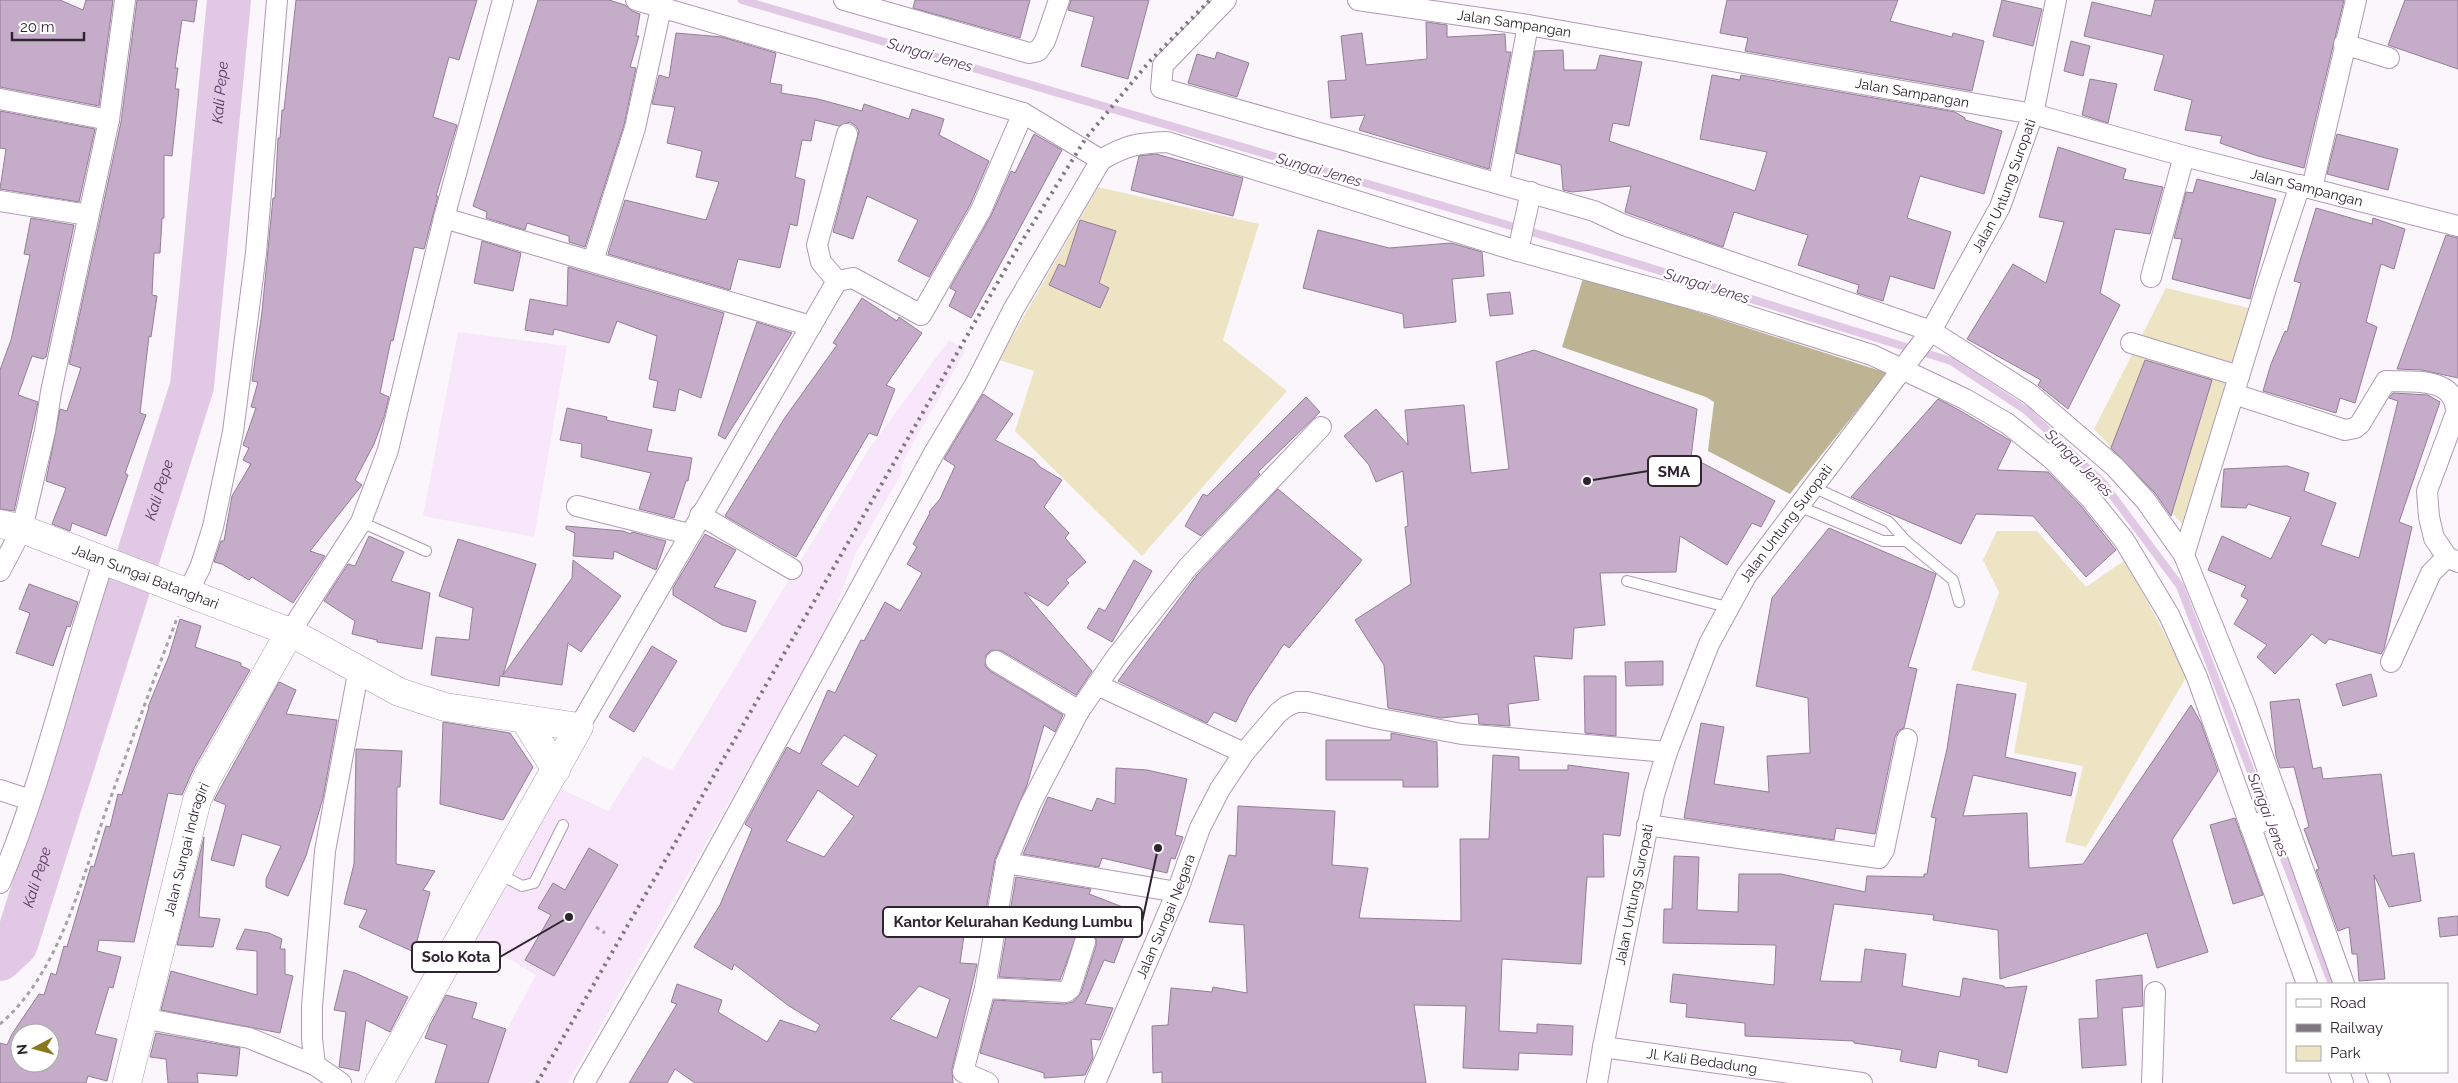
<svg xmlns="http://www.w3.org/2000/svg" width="2458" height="1083" viewBox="0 0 2458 1083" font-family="Raleway,sans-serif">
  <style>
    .built { fill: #f8e6fb }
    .green { fill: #ece4c3 }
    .forest { fill: #bcb492 }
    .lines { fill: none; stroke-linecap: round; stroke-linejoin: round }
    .stream { stroke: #e1c9e5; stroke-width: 8 }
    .river { stroke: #e1c9e5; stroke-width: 44 }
    .building { fill: #c5adca; stroke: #947d98; fill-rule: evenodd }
    .lane-casing { stroke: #b099b4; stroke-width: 12 }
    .street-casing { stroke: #b099b4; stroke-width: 22 }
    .secondary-casing { stroke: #b099b4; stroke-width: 29 }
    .path { stroke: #a7a1a8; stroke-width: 3; stroke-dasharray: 4 4; stroke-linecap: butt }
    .lane { stroke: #fff; stroke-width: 10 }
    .street { stroke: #fff; stroke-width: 20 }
    .secondary { stroke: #fff; stroke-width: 28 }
    .rail { stroke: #7e777f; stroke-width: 4; stroke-dasharray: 2.5 5; stroke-linecap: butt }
    .labels { text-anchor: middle; stroke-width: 4.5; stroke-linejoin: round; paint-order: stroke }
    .street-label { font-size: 14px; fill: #2e252f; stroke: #fff }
    .water-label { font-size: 15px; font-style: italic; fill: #57365d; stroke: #fff }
    .leader { fill: none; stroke: #2e252f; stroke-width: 2 }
    .callout-dot { fill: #2e252f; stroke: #fff; stroke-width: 2 }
    .callout { fill: #fff; stroke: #2e252f; stroke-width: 2 }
    .callout-label { font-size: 15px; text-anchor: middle; font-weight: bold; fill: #2e252f }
  </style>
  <rect width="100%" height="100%" fill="#fbf6fc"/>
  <!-- built -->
  <path class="built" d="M458 332 567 346 534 537 423 516Z
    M949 340 965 351 902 463 901 474 855 555 827 632 568 1083H478L536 975 468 935 555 786 608 811 643 756 672 771 869 449Z"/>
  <!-- green -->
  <path class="green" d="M1098 187 1259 224 1223 340 1287 391 1142 556 1015 431 1034 371 999 360Z
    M2166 288 2265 312 2186 528 2094 429Z
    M1997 531H2037L2086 587 2125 560 2187 676 2086 847 2065 842 2083 766 2014 753 2027 683 1971 670 1999 592 1983 560Z"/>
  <!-- forest -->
  <path class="forest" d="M1584 275 1887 373 1790 494 1708 451 1714 402 1706 397 1562 347Z"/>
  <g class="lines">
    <!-- stream -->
    <path class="stream" d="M742 0 1586 248 1951 361 2027 411 2103 483 2180 586 2332 984"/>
    <!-- river -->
    <path class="river" id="s1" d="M0 959 16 944 192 386 229 0"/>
  </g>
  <!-- building -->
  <path class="building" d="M0 0H60L83 10 86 0H113L99 106 0 87Z
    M137 0H197L194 22 182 20 175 68H178L175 89H179L172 156 164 155V218H162L160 253H154L152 295 157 296 151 337 149 336 140 413 146 415 125 473 128 475 106 536 72 523 70 531 52 524 66 488 46 481 60 409 67 411 81 368 69 364 121 122Z
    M296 0H477L459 60 449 57 433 117 457 125 436 196H438L424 249 414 247 393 341 391 340 380 393 389 397 384 417 374 444 355 480 362 485 310 551 325 556 293 603 252 577 249 580 222 564 214 562 221 541H224L232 496 251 464 243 460 249 448 243 445 256 408 251 407 258 382 252 381 262 312 273 198H275L278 138H280L282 110H284Z
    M538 0H609L625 5 632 11 640 14 636 36H639L630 67 636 68 624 125 585 247 569 242V236L527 223 525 230 486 218 487 212 473 206Z
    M915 0H1030L1020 38 913 8Z
    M1071 0H1149L1128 79 1081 66 1094 17 1068 10Z
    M1727 0H1898L1890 21 1952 37 1953 33 1984 41 1972 91 1745 51 1748 38 1720 33Z
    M2002 0 2042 9 2033 46 1993 36Z
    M2155 0H2344L2304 168 2258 156 2220 143 2222 136 2185 130 2192 100 2154 90 2164 55 2084 36 2092 2 2151 16Z
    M2405 0H2458V69L2388 45Z
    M1426 22 1447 25V37L1505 34 1506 52H1511L1489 169 1359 130 1365 115 1331 118 1328 81 1346 80 1341 36 1362 33 1366 65 1427 59Z
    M676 33 722 37 776 53 770 83 782 85 781 93 818 99 862 111 864 104 909 119 912 109 944 119 939 135 989 161 970 205 929 277 898 261 918 220 867 196 853 239 833 232 859 131 856 126 850 122 839 126 815 120 811 141 802 140 795 177 805 180 797 226 790 224 780 268 738 259 730 290 608 254 625 200 706 220 719 182 696 177 702 151 667 143 675 107 652 104 659 75 669 78Z
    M2071 41 2090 46 2083 76 2064 71Z
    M1563 50 1564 70H1596L1600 55 1642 62 1629 126 1613 123 1609 141 1755 191 1767 152 1700 139 1712 75 1740 80 1741 75 1955 112 1965 118V120L2002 131 1984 194 1920 176 1907 218 1951 232 1934 289 1890 276 1883 301 1857 293 1859 285 1798 265 1808 235 1734 212 1723 247 1625 212 1631 186 1572 192 1563 190 1561 165 1516 153 1535 51Z
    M1217 52 1249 63 1237 97 1188 83 1197 54 1215 59Z
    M2090 79 2117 84 2108 123 2082 115Z
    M0 111 95 129 79 202 0 189 6 149 0 148Z
    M1034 134 1062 150 971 318 949 306 956 291 950 288 991 216 1011 171 1015 173Z
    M2337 134 2398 149 2388 190 2327 174Z
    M2058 147 2126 169 2123 179 2163 187 2150 234 2115 229 2100 293 2120 305 2068 409 2038 385 2041 380 1967 339 2013 264 2046 283 2064 222 2039 217Z
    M1156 154 1243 178 1233 216 1131 190 1139 156Z
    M2197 179 2276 199 2250 299 2172 279 2182 239 2174 238 2186 192 2193 193Z
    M2316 208 2372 224 2373 218 2405 229 2394 269 2381 264 2366 322 2377 327 2355 403 2340 398 2336 413 2263 391 2271 364 2285 331 2287 332 2301 283 2294 281Z
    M31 218 74 225 46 357 43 359 32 356 18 395 38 402 14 511 0 509V370L11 340 30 255 24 254Z
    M1080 220 1116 231 1099 283 1109 288 1100 308 1049 285 1059 264 1065 267Z
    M1318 230 1389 248 1451 243 1482 252 1484 276 1452 279 1456 322 1404 328 1403 314 1303 288Z
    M2446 235 2458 238V378L2422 370 2397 369Z
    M482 241 521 253 513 291 474 283Z
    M568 267 724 313 701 398 679 389 675 411 653 407 658 381 649 379 657 336 617 321 609 343 554 329 553 335 525 330 530 299 567 306Z
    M1510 292 1513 314 1490 316 1487 294Z
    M862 298 897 321 899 317 922 333 886 385 895 389 877 436 869 433 796 557 725 516 784 419 837 345 833 343Z
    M757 322 792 333 725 439 718 435Z
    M1534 350 1697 409 1691 457 1775 501 1761 527 1752 523 1727 565 1680 536 1676 572 1600 573 1605 625 1574 628 1572 659 1534 656 1539 700 1508 704 1510 726 1479 724 1478 714 1441 718 1388 708 1384 665 1355 620 1411 584 1405 527 1408 526 1403 471 1376 482 1369 465 1344 436 1376 409 1408 445 1405 410 1464 405 1471 473 1509 469 1496 362Z
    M2145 360 2212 380 2171 516 2155 493 2111 448Z
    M2393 393 2428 395 2440 402 2399 522 2412 527 2384 649 2381 654 2329 639 2325 644 2312 634 2275 674 2257 657 2267 645 2234 624 2248 600 2241 596 2246 586 2208 570 2222 536 2271 559 2291 517 2248 504 2246 508 2221 507 2224 469 2287 466 2309 473 2304 491 2336 503 2321 545 2359 558 2398 401 2389 398Z
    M983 394 1013 414 995 440 1034 460 1040 467 1062 480 1044 507 1069 533 1065 538 1086 562 1066 580 1069 583 1048 606 1024 592 1092 671 1076 695 1002 651 991 650 986 655 985 666 990 671 1063 715 1055 732 1044 725 1027 785 995 859 983 927 966 922 960 963 977 964 952 1069 953 1083H695L675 1069 667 1083H629L677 1004 671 1002 677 984 722 1000 718 1012 767 1042 780 1020 816 1032 820 1025 789 1006 734 964 732 970 694 947 720 905 752 829 745 824 787 747 800 754 828 690 835 693 861 640 864 641 885 602 900 611 922 573 907 564 917 547 913 544 930 513 929 512 940 499 955 466 944 459ZM844 735 877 755 858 787 821 764ZM818 790 854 816 824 857 786 841ZM919 986 950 999 937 1038 890 1019Z
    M1306 397 1320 412 1258 472 1260 474 1201 536 1185 526 1203 494 1207 496Z
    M1938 399 1959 410 2011 441 1997 470 2048 472 2081 506 2116 550 2086 577 2033 516 1976 514 1961 544 1851 497Z
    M567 408 607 417 606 420 652 430 647 451 692 458 688 481H686L674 518 639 509 651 473 581 457 582 444 560 440Z
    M1278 489 1362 560 1289 648 1284 644 1249 696 1236 722 1214 712 1207 723 1118 681 1197 575Z
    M566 526 623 531 631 534 632 532 666 541 656 570 614 551 613 559 573 556 575 533 566 529Z
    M1829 528 1936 574 1908 667 1917 669 1904 728 1898 731 1895 737 1875 834 1836 828 1834 840 1684 818 1701 723 1724 727 1714 784 1769 792 1767 756 1810 753 1808 698 1756 686 1772 598Z
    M705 534 736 550 714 587 756 601 746 632 722 625 673 595V588Z
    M369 536 404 552 391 581 430 593 422 649 377 642V640L352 634 355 621 324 601 348 564 355 566Z
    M458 539 536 564 503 675 572 578 573 560 621 596 581 652 568 643 562 685 500 676 499 686 431 675 436 637 469 640 473 608 439 596Z
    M1134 560 1152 571 1112 642 1087 628 1099 608 1105 611Z
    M29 584 78 602 70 627 67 626 53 666 16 653 30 613 19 609Z
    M180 619 201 626 195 647 241 663V666L250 670 194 768 182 795 168 793 134 942 99 940 97 951 121 957 113 988 109 987 95 1034 117 1039 107 1081 88 1076 86 1083H0V1043L7 1045 12 1034 39 994 44 995 51 973 56 975 64 946 67 947 91 866 94 867 106 826 110 827 118 794 122 795 149 707H148L169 656ZM20 1033H50V1063H20Z
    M652 646 677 661 634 732 609 717Z
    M1663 661V685L1626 686 1625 662Z
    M2371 674 2377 696 2343 706 2336 684Z
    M1584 676H1616V736L1585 733Z
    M279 682 296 690 286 714 337 720 323 798 306 856 288 896 266 887V879L281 846 242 834 234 866 211 860 226 805 214 800Z
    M1957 684 2016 694 2005 757 2076 773 2071 796 1973 775 1963 816 2027 813 2029 868 2083 864 2191 705 2201 723 2218 771 2172 840 2208 952 2157 968 2147 933 2000 979 1998 930 1933 920 1934 915 1834 904 1820 981 1861 982 1865 949 1906 954 1902 986 1960 997 1963 978 2004 986V988L2027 986 2007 1073 1978 1066 1979 1060 1939 1051 1936 1068 1900 1061 1902 1050 1854 1043V1041L1745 1036V1023L1686 1017 1687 1004 1670 1002 1673 974 1774 985 1776 945 1663 943 1664 909H1672L1674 856 1699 857 1697 910 1738 912 1739 874H1781L1865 892 1867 876 1924 877V874H1927L1936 818 1931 817 1947 749Z
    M2299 699 2313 769 2321 767 2323 779 2381 774 2392 856 2414 853 2421 901 2389 907 2374 875 2385 979 2359 981 2357 954H2352L2349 927 2338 931 2316 870 2319 869 2304 829 2309 827 2294 767 2280 768 2276 756 2270 702Z
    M443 722 510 733 533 767 503 820 440 804Z
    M1391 733 1437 742 1438 787H1403V780H1326V740H1391Z
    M356 749 402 751 400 787H397L396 864 435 871 423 890 430 892 414 952 359 927 367 910 344 904 354 864Z
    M1493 755 1519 757V770H1568V765L1629 773 1620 836 1603 834 1604 877H1587L1581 964 1502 959 1499 1031 1537 1033V1024L1573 1026 1572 1055 1519 1053 1518 1070 1463 1068 1466 1006 1414 1005 1426 1083H1162V1072L1153 1073 1152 1026 1168 1025 1171 988 1212 992 1213 987 1247 993 1244 925 1209 922 1229 855 1236 856 1238 806 1335 811 1332 865 1368 868 1359 918 1461 921 1460 839H1489Z
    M1116 768 1147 770 1187 779 1175 835 1183 837 1175 859 1171 858 1167 873 1102 858 1099 867 1023 854 1048 797 1092 811 1097 798 1115 804Z
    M2235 818 2263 895 2233 904 2210 825Z
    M204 837 199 917 220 919 213 947 177 945Z
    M589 848 618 865 554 976 525 960 551 915 538 908 553 883 565 890Z
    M1016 877 1091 889 1089 894 1133 911 1114 963 1104 960 1085 1004 1113 1008 1100 1040 1091 1039 1093 1058 1085 1075 1044 1078V1073L980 1053 994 1000 1065 1004 1073 1002 1081 993 1096 946V939L1089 931H1082L1077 934 1060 980 999 977Z
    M2458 916V935L2440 937 2438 918Z
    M245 929 269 933 282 939 280 949H285V974L293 976 280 1033 161 1010 171 971 257 995V951L236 949Z
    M344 970 355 973 408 997 390 1032 366 1020 359 1071 339 1067 346 1012 334 1010Z
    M2142 975 2143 1006 2122 1008 2126 1065 2082 1068 2079 1019 2098 1018 2096 980Z
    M446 995 477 1003 472 1018 506 1029 488 1083H435L447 1045 425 1038 430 1025Z
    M156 1033 240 1048 237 1076 197 1073 198 1083H168L166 1059 150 1057Z"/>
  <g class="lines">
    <defs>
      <path id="lane" d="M1813 487 1889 522 1906 541 1953 580 1959 602
        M1798 506 1883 541H1906
        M361 522 426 551
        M1627 581 1727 607
        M497 873 522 886 534 883 563 825"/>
      <g id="street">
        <path d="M844 0 1029 53 1038 51 1045 41 1059 0"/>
        <path d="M1226 0 1163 65 1161 88 1594 211 1624 225 1931 331 2030 394 2115 467 2146 501 2184 555 2245 706 2344 984"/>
        <path id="s2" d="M1358 0 1528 25 2033 114 2184 156 2458 226"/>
        <path d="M2344 44 2389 58"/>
        <path d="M0 99 109 120"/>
        <path d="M1101 160C1126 145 1138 143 1167 142L1511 249 1707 303 1872 355 1965 399 2008 424 2052 459 2090 498 2124 540 2169 615 2197 677 2307 984"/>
        <path d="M1499 182 1528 25"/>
        <path d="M2312 188 2356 0"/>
        <path d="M0 201 88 215"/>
        <path d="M444 218 811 326"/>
        <path d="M1518 251 1531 192"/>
        <path d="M593 261 635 128 661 8"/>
        <path d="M2151 277 2184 156"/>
        <path d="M837 281 853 278 921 315 981 210 1023 113"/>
        <path d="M837 281 821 262 817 245 847 134"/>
        <path d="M2131 343 2239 376"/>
        <path d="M2234 394 2345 430 2355 428 2360 424 2386 381C2413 382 2456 376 2456 413L2427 491 2429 517 2434 538 2447 557 2458 562"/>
        <path d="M577 506 689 534"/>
        <path d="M700 515 792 569"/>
        <path d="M2184 555 2267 285 2300 185"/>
        <path d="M0 571 22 529 45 431 51 392 109 120 125 0"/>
        <path d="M188 592 200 568 213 527 233 432 256 253 277 0"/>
        <path d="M290 632 361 522 388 450 444 218 503 0"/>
        <path d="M996 661 1079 711"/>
        <path d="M2391 662 2431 573 2447 557"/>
        <path d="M1097 685 1244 753"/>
        <path d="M579 727 837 281"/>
        <path d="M0 790 30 800"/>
        <path d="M1647 825 1879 858 1884 850 1907 739"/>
        <path d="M2250 826 2284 814"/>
        <path d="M1006 863 1177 892"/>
        <path d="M0 883C44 779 68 667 104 560"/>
        <path d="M985 988 1066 992 1070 989 1085 942"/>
        <path d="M142 1018 249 1038 315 1065"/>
        <path id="s3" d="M1603 1047 1862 1083"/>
        <path d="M2339 1072 2343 1083"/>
        <path d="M2376 1072 2380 1083"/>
        <path d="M341 1083 315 1065 312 1039V1006L325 851 359 668"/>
        <path d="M584 1083 685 909 934 453 976 383 1013 310 1101 160 1023 113 636 0"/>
        <path d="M988 1083 963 1072 985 988 1006 863 1030 805 1079 711 1117 656 1188 567 1321 427"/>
        <path id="s4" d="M1095 1083 1177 892 1200 828 1220 789 1244 753 1278 713 1287 706 1297 702H1307L1375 718 1462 734 1667 752"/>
        <path id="s5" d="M1597 1083 1603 1047 1654 795 1667 752 1709 644 1746 576 1931 331 2000 207 2033 114 2056 0"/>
        <path d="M2152 1083 2155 992"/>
      </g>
      <g id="secondary">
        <path id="s6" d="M0 524 22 529 290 632 399 692 445 707 579 727 379 1083"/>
        <path d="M525 720 556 770"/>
        <path id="s7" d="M127 1083 197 800 208 776 290 632"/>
      </g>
    </defs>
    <!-- lane casing -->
    <use href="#lane" class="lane-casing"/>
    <!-- street casing -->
    <use href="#street" class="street-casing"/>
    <!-- secondary casing -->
    <use href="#secondary" class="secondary-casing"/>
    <!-- path -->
    <path class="path" d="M596 927 605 933
      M0 1024C60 973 82 877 108 805 131 742 154 678 178 616"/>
    <!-- lane -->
    <use href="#lane" class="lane"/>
    <!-- street -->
    <use href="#street" class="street"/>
    <!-- secondary -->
    <use href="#secondary" class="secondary"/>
    <!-- rail -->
    <path class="rail" d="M537 1083 1017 249 1086 138 1149 62 1210 0"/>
  </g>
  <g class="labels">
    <!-- street labels -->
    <g class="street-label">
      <text dy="5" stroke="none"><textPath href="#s2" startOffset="158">Jalan Sampangan</textPath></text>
      <text dy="5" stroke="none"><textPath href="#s2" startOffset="562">Jalan Sampangan</textPath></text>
      <text dy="5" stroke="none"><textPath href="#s5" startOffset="1002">Jalan Untung Suropati</textPath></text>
      <text dy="5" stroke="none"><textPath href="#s2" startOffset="968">Jalan Sampangan</textPath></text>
      <text dy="5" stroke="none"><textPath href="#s5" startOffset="598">Jalan Untung Suropati</textPath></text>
      <text dy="5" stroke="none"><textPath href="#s6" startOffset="155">Jalan Sungai Batanghari</textPath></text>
      <text dy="5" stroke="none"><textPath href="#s7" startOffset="241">Jalan Sungai Indragiri</textPath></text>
      <text dy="5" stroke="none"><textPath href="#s5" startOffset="192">Jalan Untung Suropati</textPath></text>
      <text dy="5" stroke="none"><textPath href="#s4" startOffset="181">Jalan Sungai Negara</textPath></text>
      <text dy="5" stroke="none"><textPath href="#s3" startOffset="100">Jl. Kali Bedadung</textPath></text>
    </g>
    <!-- water labels -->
    <g class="water-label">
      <text transform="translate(930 55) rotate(16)" y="5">Sungai Jenes</text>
      <text dy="5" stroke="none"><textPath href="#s1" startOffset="902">Kali Pepe</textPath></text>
      <text transform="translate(1319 170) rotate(16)" y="5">Sungai Jenes</text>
      <text transform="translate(1707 286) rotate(17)" y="5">Sungai Jenes</text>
      <text transform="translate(2079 463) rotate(45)" y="5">Sungai Jenes</text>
      <text dy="5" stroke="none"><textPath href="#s1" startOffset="498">Kali Pepe</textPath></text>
      <text transform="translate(2268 815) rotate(69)" y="5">Sungai Jenes</text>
      <text dy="5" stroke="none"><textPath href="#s1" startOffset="92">Kali Pepe</textPath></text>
    </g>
  </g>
  <!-- callouts -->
  <path class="leader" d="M1587 481L1648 471M1158 848L1142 922M569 917L500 957"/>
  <g class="callout-dot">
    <circle cx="1587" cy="481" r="5"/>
    <circle cx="1158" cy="848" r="5"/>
    <circle cx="569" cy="917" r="5"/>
  </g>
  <g class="callout">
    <rect x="1648" y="456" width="53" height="30" rx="5"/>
    <rect x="883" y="907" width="259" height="30" rx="5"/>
    <rect x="412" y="942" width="88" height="30" rx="5"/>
  </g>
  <g class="callout-label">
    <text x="1674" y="477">SMA</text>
    <text x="1013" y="927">Kantor Kelurahan Kedung Lumbu</text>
    <text x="456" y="962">Solo Kota</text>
  </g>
  <!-- legend -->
  <rect x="2286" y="983" width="162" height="90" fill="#ffffff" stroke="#aba8ac"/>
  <rect x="2296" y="999" width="25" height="8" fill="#ffffff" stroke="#aba8ac"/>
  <text x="2330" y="1008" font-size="15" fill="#2e252f">Road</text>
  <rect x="2296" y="1024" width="25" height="8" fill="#7e777f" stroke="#aba8ac"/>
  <text x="2330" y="1033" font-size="15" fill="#2e252f">Railway</text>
  <rect x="2296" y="1046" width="25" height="15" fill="#ece4c3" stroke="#aba8ac"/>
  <text x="2330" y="1058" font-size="15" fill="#2e252f">Park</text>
  <!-- north arrow -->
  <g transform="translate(35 1048) rotate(264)"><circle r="24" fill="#ffffff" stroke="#aba8ac"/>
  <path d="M0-4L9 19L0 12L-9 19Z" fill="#8a771b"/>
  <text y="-8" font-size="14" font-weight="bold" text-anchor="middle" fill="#2e252f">N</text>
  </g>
  <!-- scale -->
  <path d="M12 32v8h72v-8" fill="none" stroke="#2e252f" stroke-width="2.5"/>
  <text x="20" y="32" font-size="15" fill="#2e252f" stroke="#ffffff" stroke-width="4" paint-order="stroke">20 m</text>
</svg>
